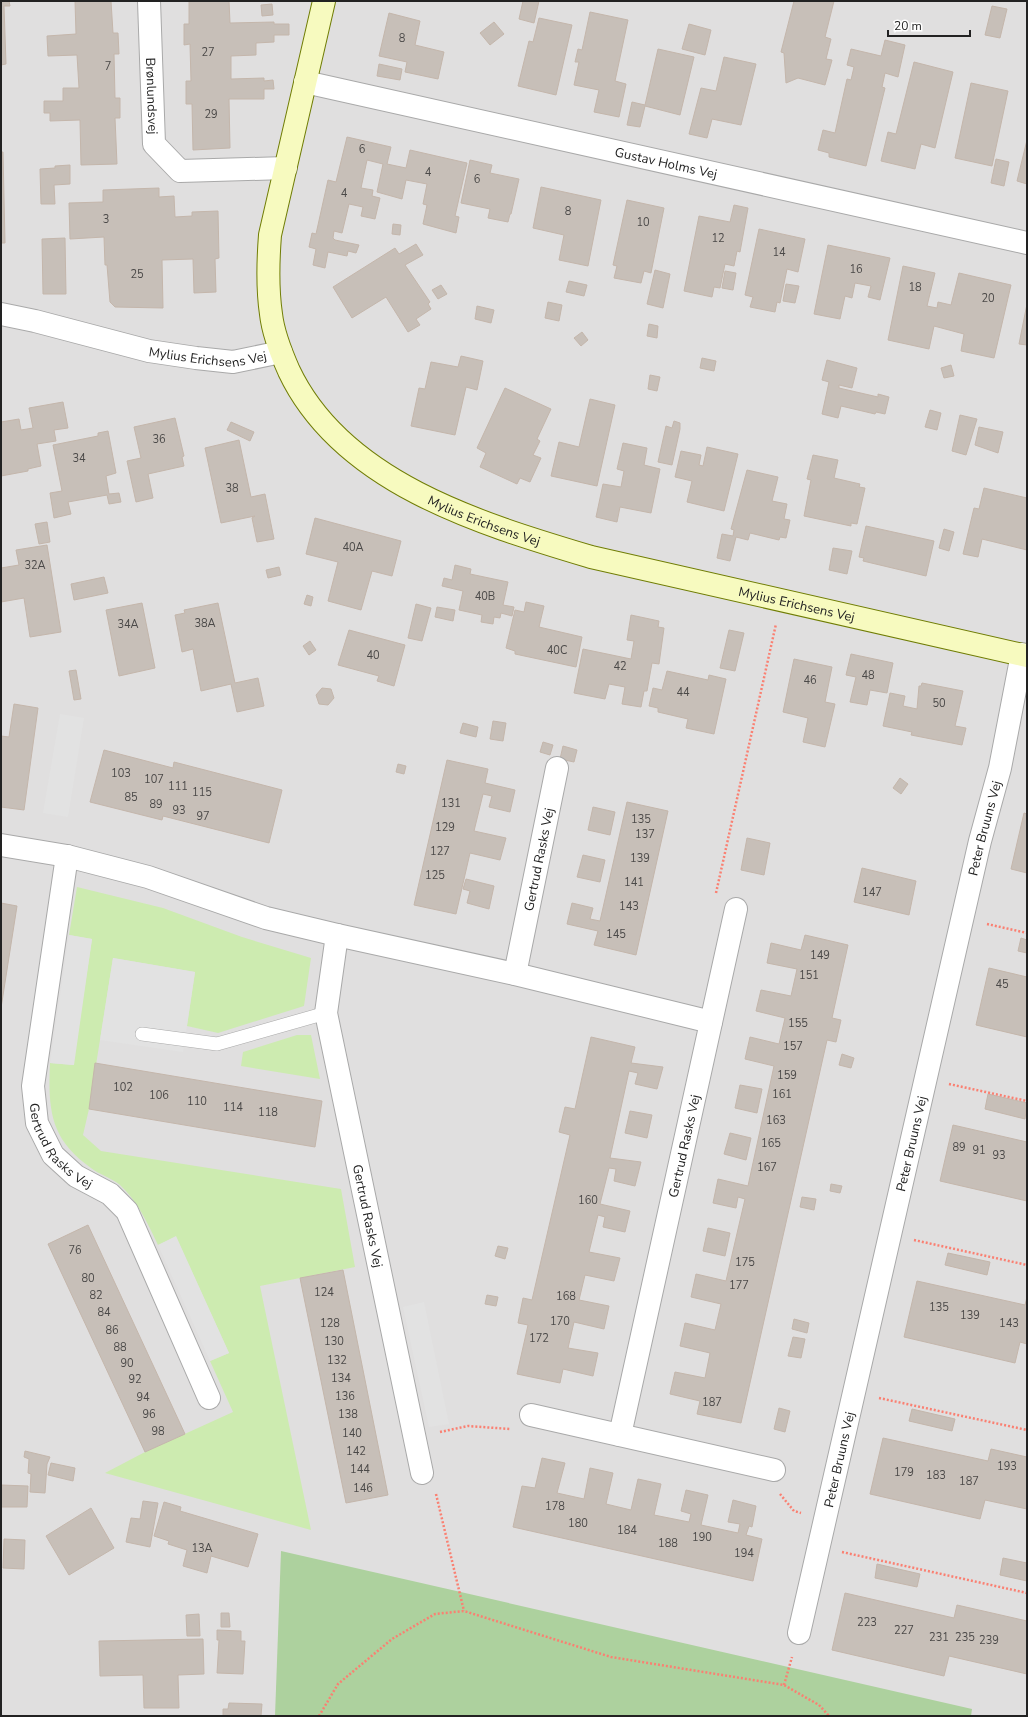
<svg xmlns="http://www.w3.org/2000/svg" width="1028" height="1717" viewBox="0 0 1028 1717" font-family="'Nunito Sans',sans-serif">
  <style>
    .residential { fill: #e0dfdf }
    .grass { fill: #cdebb0 }
    .forest { fill: #add19e }
    .parking { fill: #e2e2e2 }
    .building { fill: #c7bfb8; stroke: #c4b6ab }
    .lines { fill: none; stroke-linecap: round; stroke-linejoin: round }
    .lane-casing { stroke: #a9a9a9; stroke-width: 14 }
    .street-casing { stroke: #a9a9a9; stroke-width: 24 }
    .secondary-casing { stroke: #707d05; stroke-width: 24 }
    .path { stroke: #fa8072; stroke-width: 2.5; stroke-dasharray: 2 2; stroke-linecap: butt }
    .lane { stroke: #fff; stroke-width: 13 }
    .street { stroke: #fff; stroke-width: 22 }
    .secondary { stroke: #f7fabf; stroke-width: 22 }
    .labels { text-anchor: middle; stroke-width: 3; stroke-linejoin: round; paint-order: stroke }
    .number-label { font-size: 11px; fill: #4b4948 }
    .street-label { font-size: 13px; fill: #222; stroke: #fff }
  </style>
  <rect width="100%" height="100%" fill="#f2efe9"/>
  <!-- residential -->
  <path class="residential" d="M1 1H1027V1716H1Z"/>
  <!-- grass -->
  <path class="grass" d="M77 887 163 908 242 937 311 958 304 1006 218 1033 187 1026 195 972 113 958 89 1109 83 1135 101 1151 341 1189 355 1267 260 1286 311 1530 105 1473 145 1452 233 1412 210 1361 229 1353 176 1237 158 1245C147 1222 138 1202 120 1185 112 1178 100 1175 91 1168 50 1139 48 1110 50 1063L73 1065 92 939 69 935Z
    M297 1035H311L320 1079 241 1066 243 1052Z"/>
  <!-- forest -->
  <path class="forest" d="M281 1551 972 1709 971 1716H275Z"/>
  <!-- parking -->
  <path class="parking" d="M60 714 84 718 68 817 43 813Z
    M69 935 92 939 74 1065 50 1063Z
    M113 958 195 972 183 1052 100 1040Z
    M176 1236 229 1353 210 1361 158 1245Z
    M424 1302 449 1424 429 1427 403 1307Z"/>
  <!-- building -->
  <path class="building" d="M1 1H9L10 6H4L6 64 1 65Z
    M75 1H111L113 33H118L119 54H114L115 98H120V118H115L117 164 81 165 80 120 50 121V113H44V101H63V88H79L77 55 48 56 47 36 76 34Z
    M189 1H229L230 23 274 22V24H289V35H274V42L256 43V55L231 56V79L264 78V81L273 80 274 89H264V99H229L230 148 193 150 192 104H186V81H191L190 44 184 45V24H189Z
    M523 1H539L534 23 519 19Z
    M794 1H834L825 37 831 39 826 59 832 60 825 85 798 78 786 83 784 53 781 52Z
    M272 4 273 15 262 16 261 5Z
    M992 6 1007 9 1000 38 985 35Z
    M590 12 628 20 615 81 626 84 619 117 594 112 599 90 574 85 579 62H575L578 49 582 50Z
    M389 13 420 21 415 45 444 52 438 79 405 72 407 62 379 56Z
    M539 18 572 25 556 95 518 86 529 41 533 42Z
    M494 22 504 34 490 45 480 33Z
    M689 24 711 30 705 55 682 49Z
    M885 40 905 45 898 77 885 73 882 87 885 88 866 166 829 157V153L818 150 823 130 835 133 847 79 851 80 854 67 847 65 851 49 881 56Z
    M658 49 694 57 680 115 645 106 640 127 627 125 632 102 645 105Z
    M724 57 756 64 741 125 712 119 707 138 689 134 701 88 716 91Z
    M914 62 953 72 935 148 921 144 915 169 881 161 888 132 896 134Z
    M379 64 402 69 400 80 377 76Z
    M971 83 1008 91 992 166 955 158Z
    M347 137 391 147 387 164 406 168 410 150 467 163 455 216 459 217 456 233 423 224 427 205 423 204 427 184 406 180 402 199 377 192 383 164 367 160 361 188 373 190 372 196 380 198 375 219 361 216 363 207 349 204 342 233 334 231 333 238 335 240 359 245 356 253 348 251 347 256 328 252 325 268 313 265 316 249 309 247 312 233 316 234 328 180 336 182Z
    M1027 140V184L1017 181Z
    M1 152H3L5 243H1Z
    M996 159 1009 162 1004 186 991 183Z
    M470 160 492 165 490 173 519 179 511 214H510L508 222 488 218 490 209 461 203Z
    M70 165V184L54 185 55 204H41L40 169 55 168V166Z
    M541 187 601 200 588 266 559 260 564 235 533 228Z
    M159 188V197L174 196 175 217 192 216V212L218 211 219 258 215 259 216 292 194 293 193 259 162 260 163 308 115 307 110 302 107 265H105L104 237 70 239 69 203 103 202V190Z
    M627 200 664 208 651 273 644 271 641 283 614 278 617 266 613 265Z
    M734 205 748 208 740 252 737 251 734 266 725 264 720 288 714 287 712 297 684 291 699 216 730 222Z
    M393 224 401 225 400 235 392 234Z
    M759 229 805 239 798 272 787 269 780 303 777 302 775 312 750 307 753 297 745 295Z
    M65 238 66 294H43L42 239Z
    M416 244 423 255 405 265 430 302 428 304 431 309 416 319 420 325 408 332 386 297 352 318 333 287 395 248 399 254Z
    M828 245 890 258 880 300 868 297 871 286 855 283 852 298 845 296 840 319 814 314Z
    M903 266 935 273 927 306 937 308 938 302 951 305 959 273 1011 285 994 358 961 351 964 334 934 326 929 349 888 340Z
    M655 270 670 274 663 308 647 304Z
    M725 271 736 273 733 290 722 288Z
    M569 281 587 285 584 296 566 292Z
    M786 284 799 286 795 303 783 301Z
    M441 285 447 294 438 299 432 290Z
    M548 302 562 305 559 321 545 318Z
    M1027 304V345L1019 344Z
    M477 306 494 310 491 323 475 319Z
    M649 324 658 326 657 338 647 336Z
    M582 332 588 340 581 346 574 338Z
    M461 356 483 361 477 390 466 387 455 435 411 426 419 388 425 389 431 362 458 367Z
    M702 358 716 361 714 371 700 368Z
    M827 360 857 368 852 388 839 385V388L878 397V394L889 397 885 414 876 412 875 414 841 406 838 418 822 414 829 382 822 380Z
    M951 365 954 376 944 378 941 368Z
    M650 375 660 377 657 391 648 389Z
    M505 388 551 409 537 439 540 441 533 455 541 458 530 482 520 478 517 484 480 467 486 453 477 448Z
    M590 399 615 405 597 486 551 476 559 442 579 447Z
    M63 402 68 428 54 430 56 441 37 444 41 466 28 469V471L1 476V422L19 419 21 430 33 428 29 408Z
    M930 410 941 413 937 430 925 427Z
    M960 415 977 419 966 455 952 451Z
    M175 418 184 456 182 457 184 466 148 474 153 498 136 502 127 461 141 458 134 427Z
    M674 421 680 423V429L672 465 658 462 666 426 672 428Z
    M231 422 254 432 250 441 227 430Z
    M979 427 1003 432 998 453 975 445Z
    M108 431 116 473 106 476 109 494 119 493 121 502 109 504 107 495 68 502 71 514 54 518 50 493 62 491 53 445 98 436V433Z
    M239 440 251 497 265 494 274 539 257 542 252 518 255 516 221 523 205 448Z
    M623 443 647 448 644 465 660 469 651 513 620 507 617 522 596 517 603 484 621 487 624 471 617 469Z
    M707 447 738 454 724 511 687 502 692 481 675 477 681 451 701 455 699 465 703 466Z
    M813 455 838 460 834 478 860 484 859 487 865 488 857 524 851 523V526L804 516 811 480 807 479Z
    M747 470 778 477 772 501 787 504 784 519 790 520 786 538 780 537 779 540 750 533 748 540 736 537 730 561 717 558 722 534 733 536 734 530 731 529Z
    M984 488 1027 498V550L982 539 978 557 963 554 974 508 979 509Z
    M315 518 401 541 392 576 372 571 361 610 328 601 338 562 306 554Z
    M47 522 50 542 39 544 35 524Z
    M866 526 934 541 926 576 863 561 864 558 859 557Z
    M944 529 954 532 949 551 939 548Z
    M47 545 61 632 30 637 24 598 1 602V568L19 565 16 550Z
    M833 548 852 551 847 574 829 570Z
    M455 565 471 569 470 574 508 582 503 605 514 607 512 616 501 613 500 618 494 617 493 624 481 622 482 615 459 610 463 591 442 586 444 578 452 580Z
    M279 567 281 575 268 578 266 570Z
    M104 577 108 593 74 600 71 584Z
    M307 595 313 597 311 606 304 604Z
    M526 602 544 606 539 627 582 637 576 667 515 654V651L506 648 515 610 524 612Z
    M142 603 155 668 119 676 106 610Z
    M218 603 235 683 258 678 264 706 237 712 231 684 201 691 193 649 182 652 175 615 185 613 184 610Z
    M416 604 431 608 422 641 408 638Z
    M437 607 455 610 453 621 435 617Z
    M631 615 659 621 658 627 664 628 659 664 652 663 647 691H644L641 707 622 704 625 687 609 684 605 699 574 693 583 649 631 659 634 641 627 640Z
    M349 630 405 645 394 686 377 681 379 676 338 665Z
    M729 630 744 633 735 671 720 668Z
    M310 641 316 650 309 655 303 646Z
    M851 654 893 663 887 693 870 690 867 705 850 702 856 677 846 675Z
    M794 659 832 667 825 702 835 704 825 747 803 742 808 718 783 712Z
    M76 670 81 699 74 700 69 671Z
    M667 671 708 680 709 675 726 679 714 734 686 728 688 719 658 712V708L649 706 653 688 662 690Z
    M922 683 963 691 955 726 966 728 962 745 911 735 912 732 883 726 890 693 905 696 903 706 917 709 919 686H921Z
    M322 688 331 689 334 698 328 705 319 704 316 695Z
    M14 704 38 708 24 810 1 807V736L9 737Z
    M493 721 506 723 503 741 490 739Z
    M463 723 478 727 476 737 460 733Z
    M543 742 553 745 550 755 540 752Z
    M563 746 577 750 574 762 560 759Z
    M104 750 173 768 174 762 282 790 269 843 163 816 162 820 90 802Z
    M447 760 488 769 485 783 515 790 510 812 489 807 492 796 483 794 474 831 506 838 500 860 470 853 456 914 414 905Z
    M398 764 406 766 404 774 396 772Z
    M900 778 908 784 901 794 893 788Z
    M627 802 668 811 636 955 594 945 598 931 567 924 572 903 593 908 590 919 600 921Z
    M593 807 615 812 610 835 588 830Z
    M1024 813 1027 814V873L1011 869Z
    M747 838 770 843 764 875 741 870Z
    M583 855 605 860 600 882 577 877Z
    M862 868 916 881 909 915 854 902Z
    M466 879 494 886 489 909 467 903 470 891 463 889Z
    M1 903 17 906 1 1008Z
    M805 935 848 945 832 1018 841 1020 836 1042 827 1040 741 1423 697 1414 700 1401 670 1394 675 1372 705 1378 710 1353 680 1346 685 1323 715 1330 721 1304 691 1297 696 1274 726 1281 745 1199 738 1197 736 1208 713 1203 718 1179 748 1186 774 1066 745 1059 750 1037 779 1044 785 1018 756 1011 761 990 791 996 797 969 767 963 771 943 801 950Z
    M1021 938 1027 940V953L1018 951Z
    M989 968 1027 977V1037L976 1025Z
    M591 1037 635 1047 631 1063 663 1067 657 1089 635 1084 638 1073 629 1071 610 1158 641 1162 635 1186 614 1181 616 1169 609 1168 600 1204 630 1211 625 1232 603 1227 605 1217 598 1215 589 1252 620 1258 614 1281 585 1275 579 1300 609 1306 604 1329 574 1322 568 1348 598 1353 593 1376 563 1369 560 1383 517 1374 528 1325 518 1323 523 1298 532 1300 570 1135 559 1132 565 1107 575 1109Z
    M842 1054 854 1058 851 1068 839 1065Z
    M95 1063 322 1101 315 1147 89 1109Z
    M740 1085 762 1089 757 1113 735 1108Z
    M988 1094 1027 1103 1025 1119 985 1109Z
    M630 1111 652 1115 647 1138 625 1133Z
    M953 1125 1027 1142V1201L940 1181Z
    M730 1133 751 1138 746 1160 724 1154Z
    M831 1184 842 1186 840 1193 830 1191Z
    M802 1197 816 1199 814 1210 800 1207Z
    M88 1225 185 1434 145 1452 48 1244Z
    M708 1228 730 1233 725 1256 703 1251Z
    M498 1246 508 1248 505 1259 495 1256Z
    M948 1253 990 1262 987 1275 945 1265Z
    M343 1270 388 1495 346 1503 300 1278Z
    M917 1281 1025 1305 1027 1297V1344L1020 1342 1015 1363 904 1337Z
    M487 1295 498 1297 496 1306 485 1304Z
    M794 1319 809 1323 807 1333 792 1329Z
    M793 1337 805 1339 801 1358 788 1356Z
    M779 1408 790 1411 785 1432 774 1429Z
    M912 1409 955 1419 952 1431 909 1421Z
    M883 1438 988 1461 991 1449 1027 1457V1509L985 1500 980 1519 870 1494Z
    M25 1451 50 1457 47 1464 45 1493 30 1492 31 1474 28 1473 29 1459 24 1457Z
    M542 1458 565 1463 557 1493 584 1499 590 1468 613 1473 606 1504 631 1510 638 1479 661 1484 654 1515 689 1522 691 1514 681 1511 686 1490 708 1495 701 1525 738 1533 740 1524 728 1522 733 1500 756 1506 752 1527 749 1526 746 1535 762 1539 753 1581 513 1527 522 1486 535 1488Z
    M51 1463 75 1468 73 1481 48 1475Z
    M1 1485 28 1486 27 1507H1Z
    M143 1501 158 1503 150 1547 126 1542 131 1518 140 1519Z
    M164 1502 181 1507 180 1511 258 1534 248 1567 211 1556 207 1573 183 1566 187 1550 168 1544 169 1541 154 1536Z
    M91 1508 114 1548 69 1575 46 1536Z
    M4 1539 25 1540 24 1569 3 1568Z
    M1003 1558 1027 1563V1581L1000 1575Z
    M877 1564 920 1574 917 1587 875 1578Z
    M845 1593 954 1618 957 1605 1027 1621V1674L949 1656 944 1676 832 1650Z
    M221 1613H229L230 1627H221Z
    M199 1614 200 1636H187L186 1615Z
    M217 1630 241 1631V1641H245L243 1674 217 1673 219 1640H217Z
    M203 1639 204 1674 178 1675 179 1708H144L143 1675 100 1676 99 1641Z
    M229 1703 262 1704 261 1716H223V1709H228Z"/>
  <g class="lines">
    <defs>
      <path id="lane" d="M142 1034 217 1044 326 1013"/>
      <g id="street">
        <path id="s1" d="M149 1 154 144 180 171 286 168"/>
        <path id="s2" d="M305 82 1027 243"/>
        <path id="s3" d="M1 314 35 321 149 351 196 358 233 362 281 352"/>
        <path d="M1 845 67 856 148 877 266 918 337 935 515 974 711 1022"/>
        <path id="s4" d="M67 856 33 1086 37 1123 53 1155 76 1176 110 1194 127 1211 209 1398"/>
        <path id="s5" d="M337 935 326 1013 422 1473"/>
        <path id="s6" d="M515 974 557 768"/>
        <path d="M531 1415 774 1470"/>
        <path id="s7" d="M620 1435 736 909"/>
        <path id="s8" d="M799 1633 980 841 1000 768 1022 654"/>
      </g>
      <g id="secondary">
        <path id="s9" d="M324 1 270 235C268 261 267 287 271 314 273 333 281 353 289 371 342 483 481 524 591 557L1027 656"/>
      </g>
    </defs>
    <!-- lane casing -->
    <use href="#lane" class="lane-casing"/>
    <!-- street casing -->
    <use href="#street" class="street-casing"/>
    <!-- secondary casing -->
    <use href="#secondary" class="secondary-casing"/>
    <!-- path -->
    <path class="path" d="M716 893 776 624
      M987 924 1027 933
      M949 1084 1027 1101
      M914 1240 1027 1265
      M879 1398 1027 1430
      M440 1432 468 1426 510 1429
      M436 1494 464 1611
      M780 1494 794 1511 801 1513
      M842 1552 1027 1593
      M784 1685 792 1657
      M319 1716 338 1684 392 1639 435 1614 464 1611 611 1657 784 1685 819 1705 829 1716"/>
    <!-- lane -->
    <use href="#lane" class="lane"/>
    <!-- street -->
    <use href="#street" class="street"/>
    <!-- secondary -->
    <use href="#secondary" class="secondary"/>
  </g>
  <g class="labels">
    <!-- number labels -->
    <g class="number-label">
      <text x="402" y="42">8</text>
      <text x="208" y="56">27</text>
      <text x="108" y="70">7</text>
      <text x="211" y="118">29</text>
      <text x="362" y="153">6</text>
      <text x="428" y="176">4</text>
      <text x="477" y="183">6</text>
      <text x="344" y="197">4</text>
      <text x="568" y="215">8</text>
      <text x="106" y="223">3</text>
      <text x="643" y="226">10</text>
      <text x="718" y="242">12</text>
      <text x="779" y="256">14</text>
      <text x="856" y="273">16</text>
      <text x="137" y="278">25</text>
      <text x="915" y="291">18</text>
      <text x="988" y="302">20</text>
      <text x="159" y="443">36</text>
      <text x="79" y="462">34</text>
      <text x="232" y="492">38</text>
      <text x="353" y="551">40A</text>
      <text x="35" y="569">32A</text>
      <text x="485" y="600">40B</text>
      <text x="205" y="627">38A</text>
      <text x="128" y="628">34A</text>
      <text x="557" y="654">40C</text>
      <text x="373" y="659">40</text>
      <text x="620" y="670">42</text>
      <text x="868" y="679">48</text>
      <text x="810" y="684">46</text>
      <text x="683" y="696">44</text>
      <text x="939" y="707">50</text>
      <text x="121" y="777">103</text>
      <text x="154" y="783">107</text>
      <text x="178" y="790">111</text>
      <text x="202" y="796">115</text>
      <text x="131" y="801">85</text>
      <text x="451" y="807">131</text>
      <text x="156" y="808">89</text>
      <text x="179" y="814">93</text>
      <text x="203" y="820">97</text>
      <text x="641" y="823">135</text>
      <text x="445" y="831">129</text>
      <text x="645" y="838">137</text>
      <text x="440" y="855">127</text>
      <text x="640" y="862">139</text>
      <text x="435" y="879">125</text>
      <text x="634" y="886">141</text>
      <text x="872" y="896">147</text>
      <text x="629" y="910">143</text>
      <text x="616" y="938">145</text>
      <text x="820" y="959">149</text>
      <text x="809" y="979">151</text>
      <text x="1002" y="988">45</text>
      <text x="798" y="1027">155</text>
      <text x="793" y="1050">157</text>
      <text x="787" y="1079">159</text>
      <text x="123" y="1091">102</text>
      <text x="782" y="1098">161</text>
      <text x="159" y="1099">106</text>
      <text x="197" y="1105">110</text>
      <text x="233" y="1111">114</text>
      <text x="268" y="1116">118</text>
      <text x="776" y="1124">163</text>
      <text x="771" y="1147">165</text>
      <text x="959" y="1151">89</text>
      <text x="979" y="1154">91</text>
      <text x="999" y="1159">93</text>
      <text x="767" y="1171">167</text>
      <text x="588" y="1204">160</text>
      <text x="75" y="1254">76</text>
      <text x="745" y="1266">175</text>
      <text x="88" y="1282">80</text>
      <text x="739" y="1289">177</text>
      <text x="324" y="1296">124</text>
      <text x="96" y="1299">82</text>
      <text x="566" y="1300">168</text>
      <text x="939" y="1311">135</text>
      <text x="104" y="1316">84</text>
      <text x="970" y="1319">139</text>
      <text x="560" y="1325">170</text>
      <text x="330" y="1327">128</text>
      <text x="1009" y="1327">143</text>
      <text x="112" y="1334">86</text>
      <text x="539" y="1342">172</text>
      <text x="334" y="1345">130</text>
      <text x="120" y="1351">88</text>
      <text x="337" y="1364">132</text>
      <text x="127" y="1367">90</text>
      <text x="341" y="1382">134</text>
      <text x="135" y="1383">92</text>
      <text x="345" y="1400">136</text>
      <text x="143" y="1401">94</text>
      <text x="712" y="1406">187</text>
      <text x="149" y="1418">96</text>
      <text x="348" y="1418">138</text>
      <text x="158" y="1435">98</text>
      <text x="352" y="1437">140</text>
      <text x="356" y="1455">142</text>
      <text x="1007" y="1470">193</text>
      <text x="360" y="1473">144</text>
      <text x="904" y="1476">179</text>
      <text x="936" y="1479">183</text>
      <text x="969" y="1485">187</text>
      <text x="363" y="1492">146</text>
      <text x="555" y="1510">178</text>
      <text x="578" y="1527">180</text>
      <text x="627" y="1534">184</text>
      <text x="702" y="1541">190</text>
      <text x="668" y="1547">188</text>
      <text x="202" y="1552">13A</text>
      <text x="744" y="1557">194</text>
      <text x="867" y="1626">223</text>
      <text x="904" y="1634">227</text>
      <text x="939" y="1641">231</text>
      <text x="965" y="1641">235</text>
      <text x="989" y="1644">239</text>
    </g>
    <!-- street labels -->
    <g class="street-label">
      <text dy="5" stroke="none"><textPath href="#s1" startOffset="95">Brønlundsvej</textPath></text>
      <text dy="5" stroke="none"><textPath href="#s2" startOffset="370">Gustav Holms Vej</textPath></text>
      <text dy="5" stroke="none"><textPath href="#s3" startOffset="212">Mylius Erichsens Vej</textPath></text>
      <text dy="5" stroke="none"><textPath href="#s9" startOffset="632">Mylius Erichsens Vej</textPath></text>
      <text dy="5" stroke="none"><textPath href="#s9" startOffset="956">Mylius Erichsens Vej</textPath></text>
      <text dy="5" stroke="none"><textPath href="#s8" startOffset="826">Peter Bruuns Vej</textPath></text>
      <text dy="5" stroke="none"><textPath href="#s6" startOffset="117">Gertrud Rasks Vej</textPath></text>
      <text dy="5" stroke="none"><textPath href="#s4" startOffset="302">Gertrud Rasks Vej</textPath></text>
      <text dy="5" stroke="none"><textPath href="#s8" startOffset="502">Peter Bruuns Vej</textPath></text>
      <text dy="5" stroke="none"><textPath href="#s7" startOffset="296">Gertrud Rasks Vej</textPath></text>
      <text dy="5" stroke="none"><textPath href="#s5" startOffset="286">Gertrud Rasks Vej</textPath></text>
      <text dy="5" stroke="none"><textPath href="#s8" startOffset="178">Peter Bruuns Vej</textPath></text>
    </g>
  </g>
  <!-- border -->
  <rect width="1028" height="1717" fill="none" stroke="#222222" stroke-width="4"/>
  <!-- scale -->
  <path d="M888 30v6h82v-6" fill="none" stroke="#222222" stroke-width="2"/>
  <text x="894" y="30" font-size="12" fill="#222222" stroke="#ffffff" stroke-width="3" paint-order="stroke">20 m</text>
</svg>
